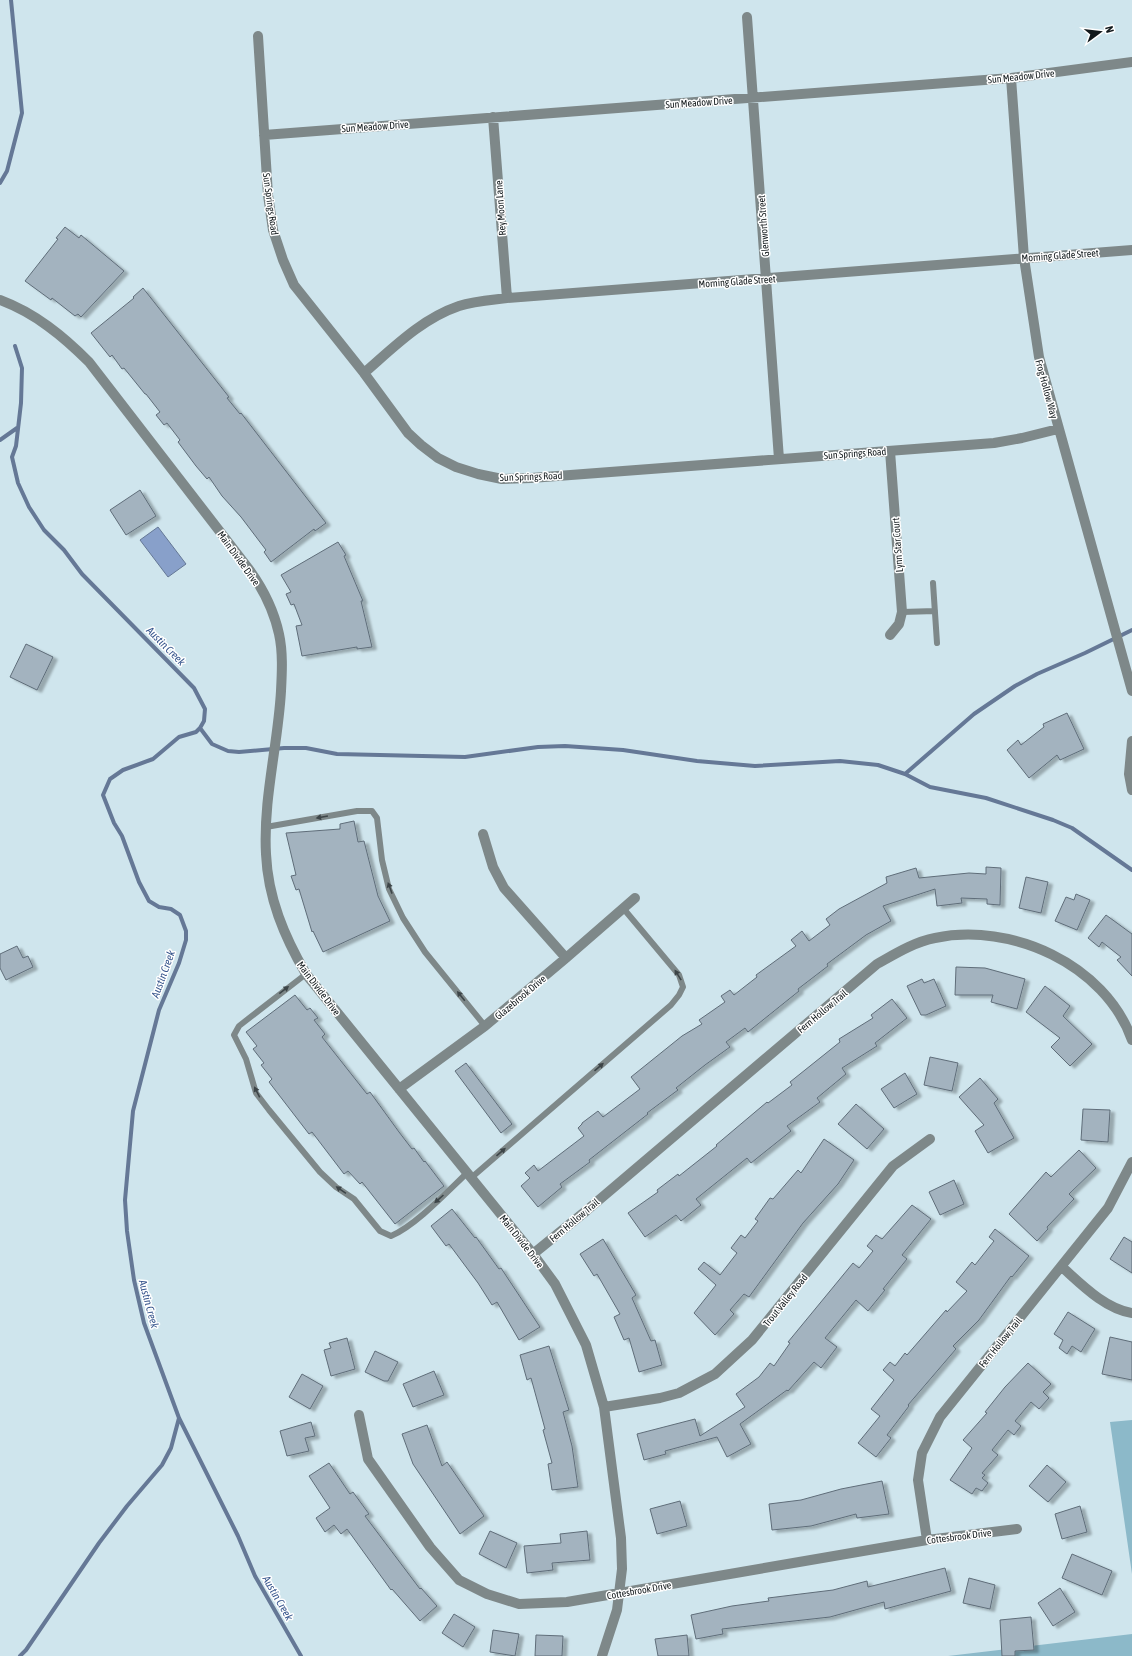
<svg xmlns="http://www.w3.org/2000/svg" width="1132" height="1656" viewBox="0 0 1132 1656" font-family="'Asap Condensed',sans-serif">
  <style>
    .green { fill: #8cb9c9 }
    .water { fill: #88a0ca; stroke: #657896 }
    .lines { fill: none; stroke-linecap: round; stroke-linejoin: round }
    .stream { stroke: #657896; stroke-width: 4 }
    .building { fill: #a3b3bf; stroke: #5f6d79; filter: url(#shadow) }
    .lane { stroke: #7e8889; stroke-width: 6 }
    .street { stroke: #7e8889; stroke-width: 10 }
    .oneway { fill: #3d4548 }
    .labels { text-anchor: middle; stroke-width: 3; stroke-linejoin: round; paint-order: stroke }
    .street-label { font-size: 10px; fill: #12191c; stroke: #fff }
    .water-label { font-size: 11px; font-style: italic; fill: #37568d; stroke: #fff }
  </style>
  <defs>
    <filter id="shadow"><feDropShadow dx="4.5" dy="2.5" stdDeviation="1" flood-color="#0004"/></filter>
  </defs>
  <rect width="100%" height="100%" fill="#cfe5ed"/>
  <!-- green -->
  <path class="green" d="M1132 1420V1574L1110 1422Z
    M1132 1634V1656H948Z"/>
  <!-- water -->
  <path class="water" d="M158 527 186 564 168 577 140 540Z"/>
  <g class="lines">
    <!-- stream -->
    <path class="stream" d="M0 183 7 171 22 113 11 0
      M15 346 22 368 21 403 16 446 12 457 18 483 29 507 44 530 64 550 82 574 194 688 205 709 204 721 200 728 196 732 179 737 153 759 123 770 110 779 103 795 114 823 122 836 139 882 149 901 159 907 171 909 180 915 186 931V940L179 963 159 1010 133 1111 125 1200 127 1231 134 1280 144 1323 179 1418 238 1536 255 1576 301 1656
      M0 440 17 428
      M200 728 212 744 228 751 239 752 284 748H306L337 754 465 757 538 747 565 746 623 750 697 761 755 766 840 761 878 765 905 774 930 787 986 798 1053 820 1072 828 1132 870
      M905 774 974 714 1015 686 1037 674 1085 653 1132 630
      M20 1656 26 1650 99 1543 127 1506 162 1465 171 1448 179 1418"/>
  </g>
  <!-- building -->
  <path class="building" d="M65 227 79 238 81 235 124 271 81 317 78 314 75 316 52 298 51 300 25 281 58 239 56 238Z
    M143 288 229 397 227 398 240 414 241 413 326 523 315 531 314 529 271 562 264 552 266 550 241 517 222 496 209 477 207 479 196 466 178 442 180 440 167 423 164 425 156 415 160 412 146 394H145L124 368 122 369 112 355 110 357 91 333 134 298 133 297Z
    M140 490 156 516 126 535 110 510Z
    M338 542 346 555 344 556 363 601H361L372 647 357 649V647L302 656 296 626 302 625 294 604 291 605 286 594 291 592 281 575Z
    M26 644 53 657 37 690 10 677Z
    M1067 713 1084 749 1060 760 1057 755 1029 778 1007 750 1018 740 1021 745 1044 727 1043 724Z
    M354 821 358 842 364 841 378 896 390 921 323 952 313 931 312 932 299 889 296 890 291 876 296 875 286 833 340 829V824Z
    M986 867 1001 868 1000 905 987 904V899L961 898 962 903 937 906 935 889 883 906 891 921 866 935 827 964 828 966 798 989 799 991 748 1032 745 1028 726 1042 730 1047 705 1065 676 1088 678 1090 647 1113 648 1114 589 1160 590 1162 560 1184 562 1187 538 1207 521 1186 530 1178 525 1173 534 1165 538 1171 584 1136 578 1128 582 1124V1123L598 1111 603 1117 640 1089 631 1077 682 1036 702 1024 699 1020 725 1002 721 996 730 990 734 995 757 977 756 975 796 946 791 940 802 931 809 941 830 925 826 919 839 909 887 883 886 877 916 868 919 878 969 873 986 874Z
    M1026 877 1048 882 1041 913 1019 908Z
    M1076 894 1090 900 1077 930 1055 921 1066 897 1074 900Z
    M1106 915 1132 934V976L1117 960 1121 957 1102 942 1099 947 1088 938Z
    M17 946 23 958 28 956 33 967 6 980 0 968V954Z
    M956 967 985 968 1025 979 1017 1009 991 1002 993 995H955Z
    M922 979 924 983 934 979 946 1006 926 1015H921L907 986Z
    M1045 986 1070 1006 1063 1016 1092 1044 1070 1066 1051 1047 1060 1038 1026 1012Z
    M295 995 307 1010 310 1008 318 1018 314 1020 325 1034 322 1037 367 1094 370 1092 399 1132 412 1149 414 1148 424 1162 425 1161 444 1186 395 1224 362 1182 360 1184 348 1171 344 1174 312 1132 309 1134 269 1082 272 1079 261 1065 264 1063 253 1049 257 1046 246 1032Z
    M892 999 907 1018 875 1043 877 1046 842 1068 846 1074 817 1098 820 1102 787 1126 791 1131 751 1163 747 1158 696 1199 701 1205 681 1221 676 1215 645 1237 628 1213 658 1192 657 1190 678 1174 679 1176 717 1146 716 1145 767 1102 768 1103 792 1085 790 1082 840 1042 839 1039 873 1018 871 1015Z
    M930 1057 958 1063 952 1091 924 1085Z
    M466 1063 512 1124 501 1133 455 1071Z
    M905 1073 917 1094 894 1108 881 1089Z
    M980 1078 998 1099 994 1103 1014 1138 988 1153 975 1131 984 1125 959 1097Z
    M856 1104 884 1129 867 1149 838 1124Z
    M1083 1109 1110 1110 1108 1142 1081 1140Z
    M824 1139 854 1160 838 1184 803 1223 749 1297 744 1294 730 1310 734 1314 715 1335 694 1313 716 1285 698 1269 704 1262 720 1275 737 1253 731 1248 741 1235 745 1238 758 1221 755 1219 770 1198 773 1199 798 1170 801 1173Z
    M1079 1150 1096 1168 1069 1194 1074 1199 1047 1227 1048 1229 1037 1241 1009 1214 1046 1172 1051 1177Z
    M954 1180 964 1204 940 1215 929 1192Z
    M912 1205 931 1219 902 1255 907 1259 883 1289 885 1290 868 1311 856 1300 825 1338 837 1347 821 1368 814 1362 788 1391 787 1390 740 1424 751 1444 727 1457 717 1437 665 1451 666 1454 644 1460 637 1434 695 1419 700 1436 745 1407 736 1394 759 1377 770 1363 774 1366 790 1343 788 1342 853 1263 859 1268 873 1251 867 1246 876 1235 882 1239Z
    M452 1209 475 1238 476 1237 499 1269 501 1268 540 1327 519 1340 497 1302 492 1305 478 1283 449 1244 446 1246 431 1226Z
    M995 1229 1029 1256 1012 1277 1011 1276 979 1320 953 1346 956 1349 908 1405 909 1406 887 1435 891 1438 876 1457 858 1443 880 1416 871 1409 894 1380 883 1370 890 1362 895 1366 905 1353 907 1355 946 1310 947 1312 967 1291 956 1282 972 1262 975 1265 994 1241 989 1237Z
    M1124 1237 1132 1242V1273L1110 1259Z
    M603 1239 636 1295 632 1298 651 1341 655 1340 662 1365 639 1372 629 1338 624 1340 614 1317 620 1314 597 1274 594 1276 580 1254Z
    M1068 1312 1095 1329 1081 1352 1072 1346 1067 1354 1059 1348 1063 1340 1054 1334Z
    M1110 1337 1132 1342V1380L1102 1374Z
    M347 1338 355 1369 331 1376 324 1350 331 1348 329 1343Z
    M549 1346 569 1410 563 1412 572 1446 578 1487 552 1490 548 1464 552 1463 543 1430 545 1429 531 1378 527 1380 520 1355Z
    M375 1351 398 1362 388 1381H384L365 1372Z
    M1028 1363 1051 1384 1043 1392 1049 1398 1039 1409 1031 1402 1015 1421 1021 1426 1014 1435 1008 1430 992 1450 998 1455 982 1473 985 1475 982 1478 988 1483 982 1491 976 1488 972 1494 950 1480 972 1448 963 1440 987 1413 985 1412 1005 1387Z
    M434 1371 444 1395 413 1407 403 1384Z
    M302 1374 323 1386 310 1409 289 1397Z
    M311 1422 315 1436 305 1438 309 1451 287 1456 280 1431Z
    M427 1425 442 1466 447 1462 484 1516 460 1534 413 1464 402 1434Z
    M329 1463 350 1494 353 1492 369 1514 365 1516 420 1589 421 1588 437 1606 420 1621 392 1589 391 1590 347 1529 341 1534 334 1525 325 1532 316 1518 330 1508 309 1476Z
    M1047 1465 1066 1482 1048 1502 1029 1486Z
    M882 1481 889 1514 857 1518 856 1514 811 1526 772 1530 769 1504 801 1500 841 1489Z
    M680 1501 687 1526 657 1534 650 1509Z
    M1080 1506 1087 1532 1062 1539 1055 1514Z
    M490 1531 517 1543 506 1568 479 1554Z
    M587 1531 590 1560 552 1563 553 1570 527 1573 524 1546 561 1543 560 1534Z
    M1072 1554 1112 1571 1102 1595 1062 1578Z
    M945 1568 951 1591 885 1609 884 1602 830 1617 722 1629 723 1634 696 1639 691 1615 732 1606 769 1601 768 1598 833 1590 867 1581 868 1587Z
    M969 1578 995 1585 990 1609 963 1603Z
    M1060 1588 1075 1612 1053 1626 1038 1603Z
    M454 1614 475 1627 463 1647 442 1633Z
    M1031 1617 1034 1650 1015 1651V1656H1002L1000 1620Z
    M493 1630 519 1634 515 1656 490 1652Z
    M536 1635 563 1636 562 1656H535Z
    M687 1635 689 1656H658L655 1639Z"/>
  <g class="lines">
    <!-- lane -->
    <path class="lane" d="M933 583 937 643
      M902 612 935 611
      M266 827 357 811H372L377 818 382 860 389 889 403 918 425 952 485 1026
      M306 974 239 1026 234 1035 246 1059 256 1093 269 1110 320 1172 336 1187 354 1199 380 1231 391 1236C415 1226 447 1192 467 1173
      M471 1178 671 1005 679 995 683 987 679 975 623 908"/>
    <!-- street -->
    <path class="street" d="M747 17 779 459
      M258 36 268 195 273 230 283 260 294 285 364 373 408 433 421 445 438 458 456 467 478 474 502 479 531 478 994 443 1022 438 1058 429
      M1011 78 1024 258 1039 357 1132 691
      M493 117 507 298
      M264 135 1011 78 1132 62
      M0 300C35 313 63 336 89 362L248 568C262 587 274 611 279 634 283 652 282 672 281 691 278 745 263 799 266 854 268 898 284 936 306 974L533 1254 555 1284 586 1345 604 1407 621 1538 622 1569 617 1610 602 1656
      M364 373C393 348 421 319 459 306 474 301 491 300 507 298L1132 250
      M890 635 899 624 902 612 890 451
      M1132 741 1129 774 1132 790
      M483 834 493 867 504 888 566 958
      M399 1089 485 1026 566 958 635 898
      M533 1254 586 1211 877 964C895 954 914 942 935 938 1011 922 1105 964 1132 1040
      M1062 1267C1081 1284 1105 1309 1132 1313
      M604 1407 660 1398 679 1393 715 1374 752 1340 893 1166 930 1139
      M359 1415 368 1459 430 1547 459 1580 487 1594 519 1604 567 1602 927 1540 1017 1529
      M927 1540 918 1480 922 1453 940 1417 1108 1208 1132 1162"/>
  </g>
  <!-- one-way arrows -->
  <defs><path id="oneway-solid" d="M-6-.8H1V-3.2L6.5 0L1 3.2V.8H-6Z"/></defs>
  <g class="oneway">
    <use href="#oneway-solid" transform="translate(322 817) rotate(170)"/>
    <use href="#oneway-solid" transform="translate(390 888) rotate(-110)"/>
    <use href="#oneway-solid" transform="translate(678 975) rotate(-122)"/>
    <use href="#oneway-solid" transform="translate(284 990) rotate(-38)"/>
    <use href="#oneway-solid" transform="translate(461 996) rotate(-129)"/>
    <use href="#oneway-solid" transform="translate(599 1067) rotate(-41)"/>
    <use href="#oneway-solid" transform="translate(257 1092) rotate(-117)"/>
    <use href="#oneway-solid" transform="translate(501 1152) rotate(-41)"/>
    <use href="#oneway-solid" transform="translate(341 1190) rotate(-146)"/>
    <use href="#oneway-solid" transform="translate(439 1199) rotate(138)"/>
  </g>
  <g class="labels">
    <!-- street labels -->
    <g class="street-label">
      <text transform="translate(1021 76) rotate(-6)" y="4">Sun Meadow Drive</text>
      <text transform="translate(699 102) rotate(-4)" y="4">Sun Meadow Drive</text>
      <text transform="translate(375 126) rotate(-4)" y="4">Sun Meadow Drive</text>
      <text transform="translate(271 204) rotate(82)" y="4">Sun Springs Road</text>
      <text transform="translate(500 208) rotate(-94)" y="4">Rey Moon Lane</text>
      <text transform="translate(763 226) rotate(-94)" y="4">Glenworth Street</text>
      <text transform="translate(1060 255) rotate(-4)" y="4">Morning Glade Street</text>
      <text transform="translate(737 281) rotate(-4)" y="4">Morning Glade Street</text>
      <text transform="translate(1047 389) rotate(75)" y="4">Frog Hollow Way</text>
      <text transform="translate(855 453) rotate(-4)" y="4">Sun Springs Road</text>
      <text transform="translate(531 476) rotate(-2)" y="4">Sun Springs Road</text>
      <text transform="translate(897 545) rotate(-94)" y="4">Lynn Star Court</text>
      <text transform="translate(239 558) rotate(54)" y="4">Main Divide Drive</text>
      <text transform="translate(319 988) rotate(53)" y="4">Main Divide Drive</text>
      <text transform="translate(520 997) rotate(-40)" y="4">Glazebrook Drive</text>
      <text transform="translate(822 1011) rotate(-40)" y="4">Fern Hollow Trail</text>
      <text transform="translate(574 1220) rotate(-40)" y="4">Fern Hollow Trail</text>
      <text transform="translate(522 1241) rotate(52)" y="4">Main Divide Drive</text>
      <text transform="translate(785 1300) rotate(-51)" y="4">Trout Valley Road</text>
      <text transform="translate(1000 1342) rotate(-51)" y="4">Fern Hollow Trail</text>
      <text transform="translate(959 1536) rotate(-7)" y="4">Cottesbrook Drive</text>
      <text transform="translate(639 1590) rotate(-10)" y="4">Cottesbrook Drive</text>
    </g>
    <!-- water labels -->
    <g class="water-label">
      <text transform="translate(166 646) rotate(45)" y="4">Austin Creek</text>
      <text transform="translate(163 974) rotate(-70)" y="4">Austin Creek</text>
      <text transform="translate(149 1304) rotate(75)" y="4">Austin Creek</text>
      <text transform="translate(278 1598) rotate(60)" y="4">Austin Creek</text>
    </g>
  </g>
  <!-- north arrow -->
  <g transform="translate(1100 32) rotate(75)" stroke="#ffffff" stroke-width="3" paint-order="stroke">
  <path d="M0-3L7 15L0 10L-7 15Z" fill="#12191c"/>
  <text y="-6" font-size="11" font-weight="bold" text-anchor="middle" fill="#12191c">N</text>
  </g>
</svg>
